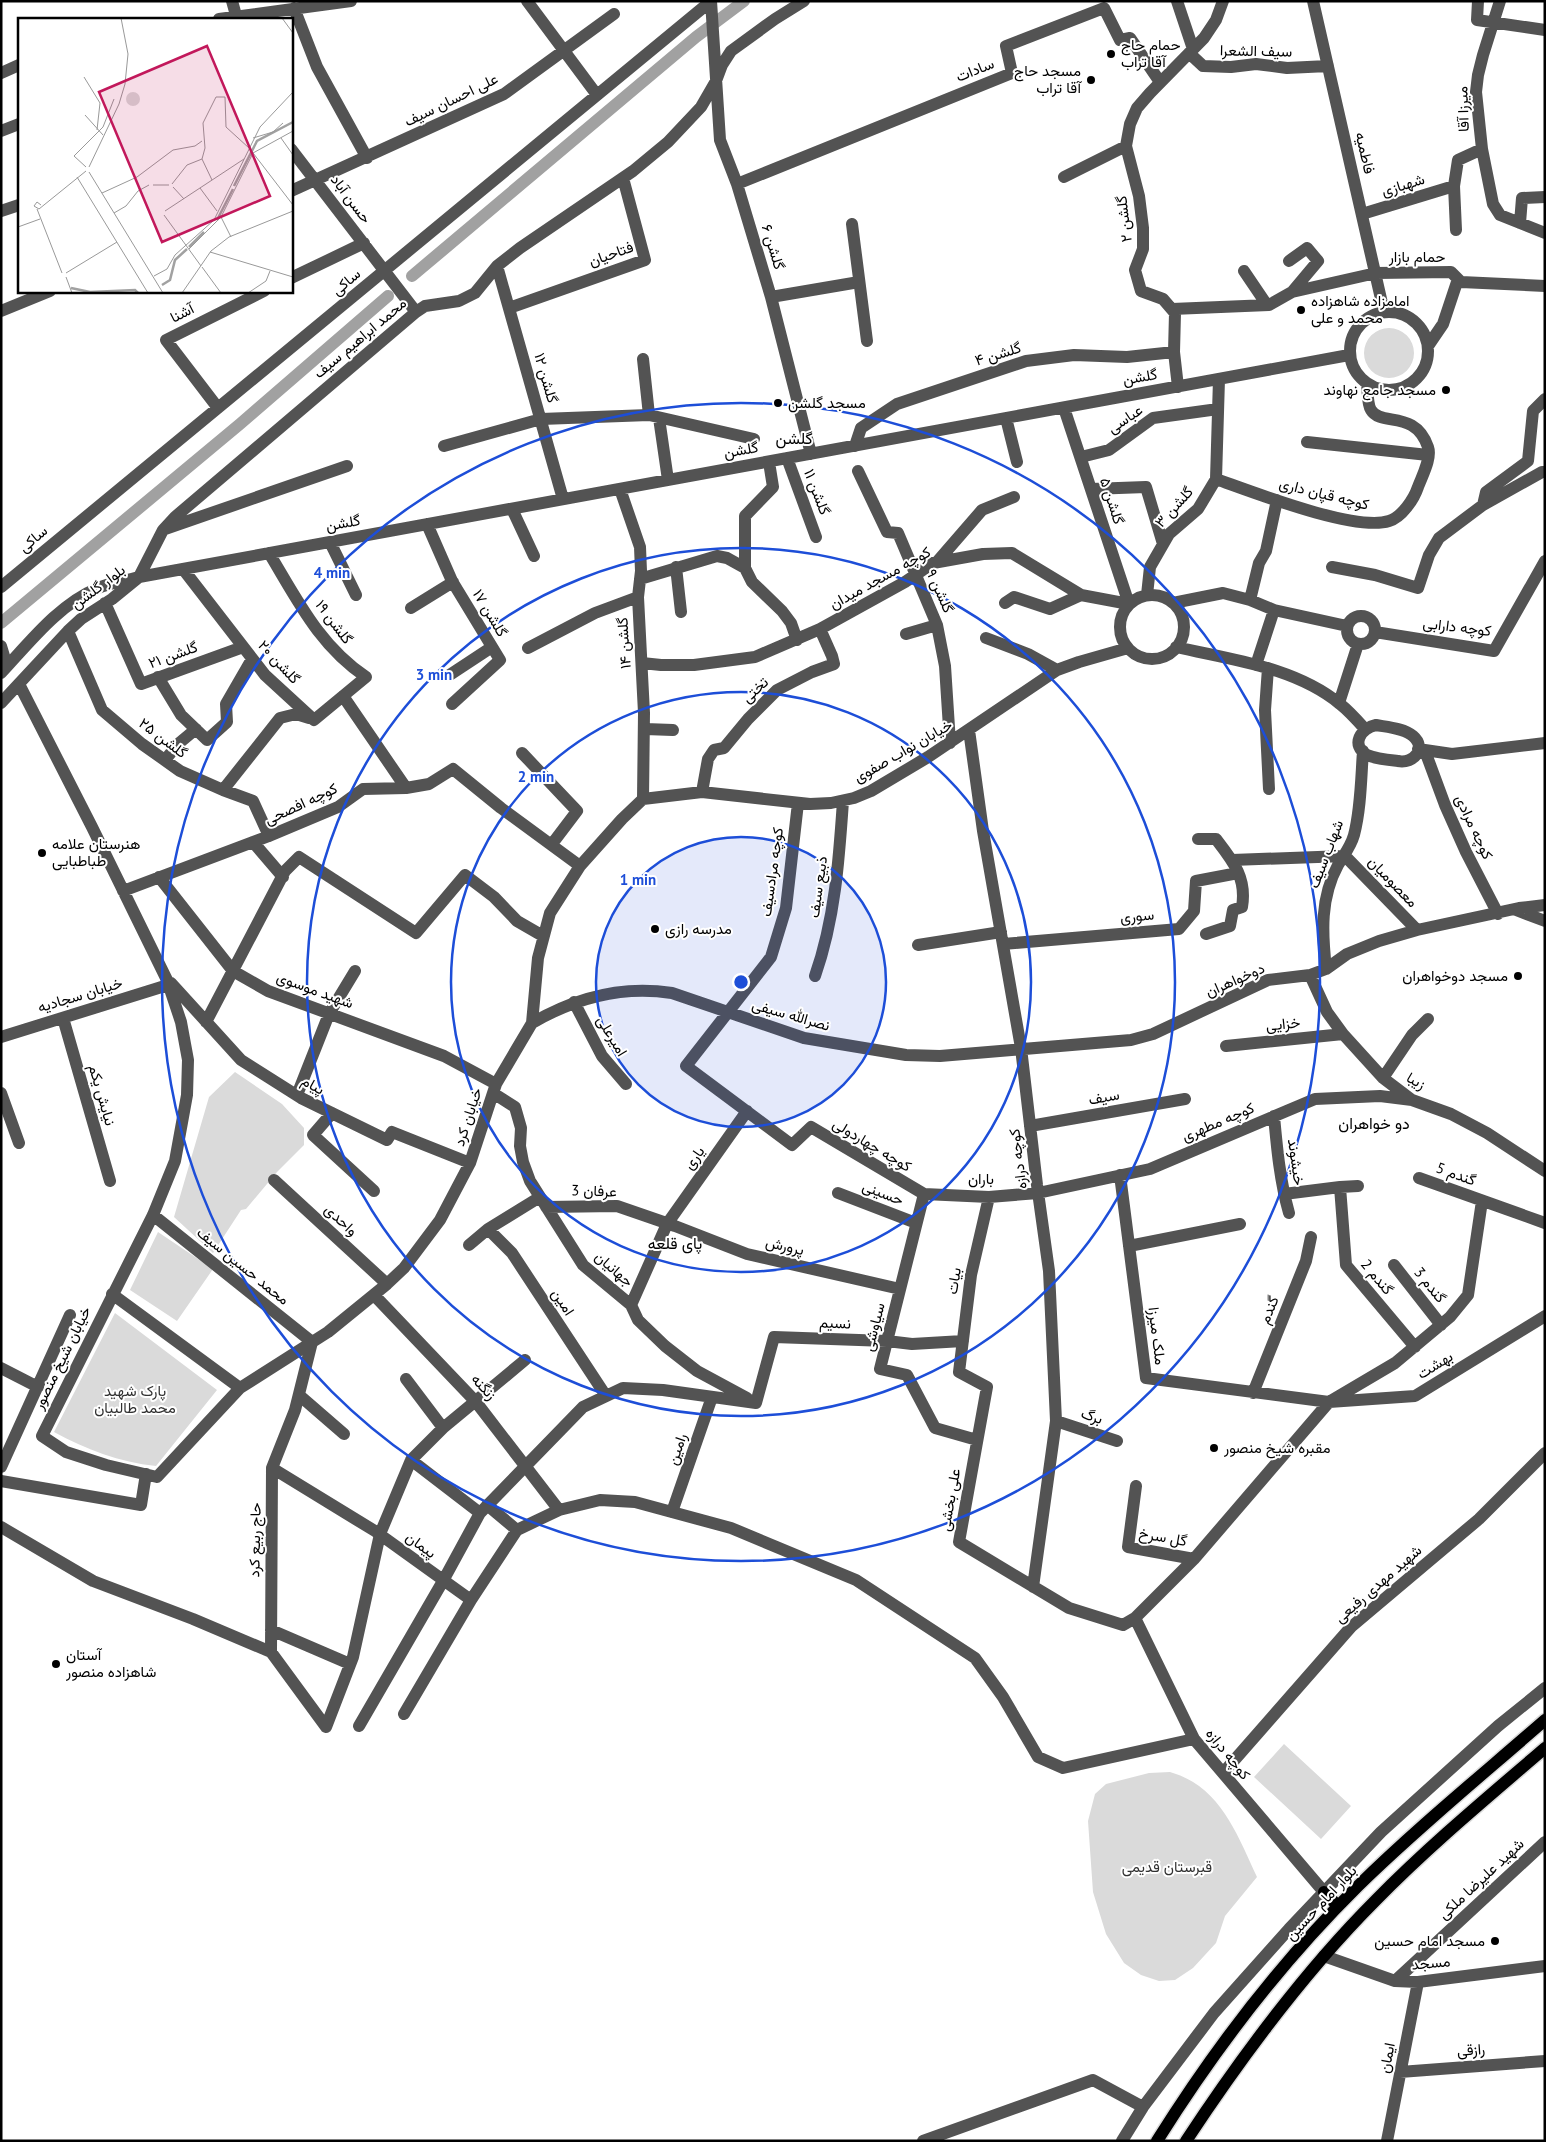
<svg xmlns="http://www.w3.org/2000/svg" width="1546" height="2142" viewBox="0 0 1546 2142" font-family="'PT Sans',Vazirmatn,sans-serif">
  <style>
    .green { fill: #dadada }
    .lines { fill: none; stroke-linecap: round; stroke-linejoin: round }
    .canal { stroke: #a1a1a1; stroke-width: 12 }
    .major-casing { stroke: #dbdbdb; stroke-width: 15 }
    .minor { stroke: #535353; stroke-width: 12 }
    .major { stroke: #000; stroke-width: 12 }
    .ring { fill: none; stroke: #1d4ed8; stroke-width: 2.5 }
    .poi-dot { fill: #000; stroke: #fff; stroke-width: 2 }
    .labels { text-anchor: middle; stroke-width: 4; stroke-linejoin: round; paint-order: stroke }
    .poi-label { font-size: 15px; fill: #000; stroke: #fff; text-anchor: start }
    .street-label { font-size: 15px; fill: #000; stroke: #fff }
    .park-label { font-size: 15px; fill: #313131; stroke: #fff }
    .neighbourhood-label { font-size: 16px; fill: #000; stroke: #fff }
    .inset-river { fill: none; stroke: #a1a1a1; stroke-width: 2.5 }
    .inset-road { fill: none; stroke: #999; stroke-width: 1 }
    .view { fill: #c2185b; fill-opacity: 0.15; stroke: #c2185b; stroke-width: 2.5 }
    .inset-edge { fill: none; stroke: #000; stroke-width: 2.5 }
    .centre { fill: #1d4ed8; stroke: #fff; stroke-width: 2.5 }
    .ring-label { font-size: 15px; text-anchor: middle; font-weight: bold; fill: #1d4ed8; stroke: #fff; stroke-width: 4; stroke-linejoin: round; paint-order: stroke }
  </style>
  <rect width="100%" height="100%" fill="#fff"/>
  <!-- green -->
  <path class="green" d="M1364 353a25 25 0 1 1 50 0a25 25 0 1 1-50 0Z
    M235 1072 282 1104 304 1128V1145L277 1172 246 1209 241 1210 213 1253 174 1217 209 1097Z
    M158 1232 213 1269 177 1321 130 1290Z
    M115 1313 217 1390 156 1466C119 1462 87 1450 54 1432Z
    M1284 1744 1351 1806 1321 1839 1254 1777Z
    M1170 1772C1220 1786 1237 1834 1257 1877L1225 1916 1216 1943 1193 1968 1175 1980 1159 1981 1141 1975 1124 1963 1106 1934 1093 1892 1088 1821 1095 1794 1106 1784 1149 1773Z"/>
  <g class="lines">
    <!-- canal -->
    <path class="canal" d="M412 276 696 37 744 1
      M1 623 240 424 388 296"/>
    <defs>
      <path id="major" d="M1324 1892 1338 1906
        M1157 2141C1214 2050 1281 1962 1358 1886 1417 1828 1482 1775 1545 1720
        M1186 2141C1242 2056 1304 1972 1376 1900 1429 1846 1488 1797 1545 1748"/>
    </defs>
    <!-- major casing -->
    <use href="#major" class="major-casing"/>
    <!-- minor -->
    <path class="minor" d="M232 1 237 19
      M527 1 597 95
      M711 1 720 140 737 184 771 297 811 454
      M1177 1 1193 49
      M1313 1 1384 312
      M1478 1 1477 20 1545 30
      M1500 1 1483 55 1478 75 1476 92 1482 149 1493 204 1500 215 1545 233
      M294 8 317 67 367 158
      M219 19 351 1
      M1189 53 1203 66 1231 67 1256 64 1287 68 1328 66
      M1 73 19 65
      M1 131 19 124
      M291 149 416 312
      M1064 177 1126 146
      M737 184 1012 73 1006 46 1104 8 1120 40 1130 38 1160 82
      M291 191 504 94 614 14
      M1 211 19 205
      M1362 214 1454 186
      M1520 223 1522 198 1545 197
      M852 224 867 341
      M1456 230 1454 186 1458 160 1482 149
      M1289 261 1307 248 1318 261 1292 292
      M497 266 563 499
      M1244 271 1267 305
      M291 278 364 243
      M771 297 859 282
      M509 308 645 260 623 178
      M1172 309 1269 305 1292 292 1376 273 1451 272 1461 282 1545 286
      M1 311 50 291
      M1350 351a39 39 0 1 1 78 0a39 39 0 1 1-78 0Z
      M1428 346 1443 324 1458 279
      M643 359 649 415
      M1178 387 1174 352 1175 313 1163 299 1141 291 1135 270 1143 249V228L1139 196 1126 146 1130 124 1137 108 1150 93 1204 38 1216 20 1223 1
      M218 408 166 340 264 291
      M659 418 668 480
      M1006 418 1017 462
      M1307 442 1428 455
      M444 446 541 419 649 415 754 439
      M855 446 861 428 897 404 1026 361 1074 355 1127 357 1174 352
      M1081 457 1109 450 1153 418 1218 409
      M787 458 816 537
      M769 462 773 487 745 516V568L752 582 782 611 791 623 797 640
      M858 471 887 532 898 533 937 625 945 666 950 743
      M1216 479C1253 492 1355 532 1389 521 1402 517 1414 499 1418 487 1422 476 1432 458 1428 447 1415 409 1381 427 1371 410 1367 404 1368 391 1367 384
      M620 489 640 547 641 571 638 597 644 713 643 799
      M1091 489 1146 487 1163 544
      M1483 505 1486 492 1528 461 1533 411 1545 399
      M512 509 534 556
      M427 524 452 581 500 660 452 704
      M165 529 347 466
      M330 542 356 595
      M937 562 982 510 1014 497
      M676 567 681 612
      M1332 567 1375 575 1418 588 1429 555 1439 538 1483 505 1542 472H1545
      M183 569 265 675 314 720 366 677C319 645 298 601 269 553
      M640 579 717 556 727 558 745 568
      M1 587 711 1
      M1147 595 1150 567 1169 534 1198 509 1216 479 1219 379
      M1120 627a32 32 0 1 1 64 0a32 32 0 1 1-64 0Z
      M1250 600 1259 563 1266 551 1277 500
      M105 603 141 684 243 647
      M1005 603 1014 597 1050 609 1081 595
      M1173 603 1223 593 1250 600 1274 610 1347 626
      M411 608 453 582
      M1347 630a14 14 0 1 1 28 0a14 14 0 1 1-28 0Z
      M68 631 102 710 142 744 180 771 223 790 253 801 269 836
      M1375 632 1494 651 1545 561
      M906 634 937 625
      M986 638 1028 654 1057 670
      M1 646 7 666
      M1176 647C1232 660 1295 667 1340 704 1349 711 1357 720 1365 729
      M528 648 595 613 638 597
      M642 663 661 665H694L755 657 820 629 905 582 933 563 983 554 1012 553 1081 595 1129 604 1064 408
      M1256 665 1274 610
      M1268 668 1265 710 1269 789
      M1 673C29 643 59 604 98 588 110 583 125 581 139 577L1349 355
      M448 676 492 647
      M158 677 181 715 207 740 227 722 226 704 252 659
      M19 684 92 827 167 980 181 1022 188 1060 187 1095 175 1161 153 1215 42 1436 66 1452 106 1465 157 1477 240 1388 328 1332 387 1284 404 1268 440 1220 470 1163 496 1084 532 1023 538 958 550 913 580 866 622 819 643 799
      M343 696 406 788
      M1 703 68 631 81 619 112 599 139 577 163 530 175 517 416 312 425 306 459 301 475 293 497 266 520 248 633 171 668 142 701 107 716 81 722 65 731 51 775 19 804 1
      M1339 703 1358 644
      M1376 725C1387 727 1404 728 1413 736 1427 748 1414 764 1398 761 1388 760 1376 759 1367 755 1350 745 1361 728 1376 725Z
      M645 729 673 730
      M969 730 983 831 1021 1048 1037 1185 1049 1271 1056 1421 1033 1587
      M1418 749 1452 754 1545 743
      M1425 751 1445 805 1466 852 1498 914
      M522 753 577 811 552 844
      M165 760 178 744 196 729
      M223 790 280 718 296 714 309 718
      M702 792 708 759 714 750 724 748 748 719 777 690 812 672 834 664 832 656 820 629
      M643 799 702 792 810 804 831 803 854 798 871 791 928 757 1057 670 1079 662 1128 648
      M798 803 786 908 771 957 686 1066 792 1145 811 1127 924 1194 989 1197 1038 1193 1150 1169 1315 1099 1380 1096 1412 1100
      M1198 839H1216C1233 861 1247 878 1242 907L1233 910 1230 926 1206 934
      M253 842 283 877
      M1232 860 1345 856 1417 930
      M159 877 233 971 268 991 444 1056 496 1084
      M123 891 269 836 338 807 363 789 406 788 429 784 453 769 501 808 580 866
      M1516 910 1545 921
      M1003 944 1179 929 1194 911 1196 881 1238 873
      M918 945 1001 932
      M1326 969C1322 933 1320 898 1338 865 1344 855 1351 846 1354 835 1361 808 1361 778 1363 751
      M1310 975 1327 1012 1343 1034 1383 1078 1412 1100 1451 1114 1487 1133 1545 1171
      M815 976C835 919 839 860 843 801
      M171 983 241 1060 301 1098 387 1140 392 1132 470 1163
      M574 1002 602 1056 626 1084
      M63 1018 110 1181
      M206 1022 285 871 299 857 416 933 465 875 494 897 517 921 543 936
      M532 1023C575 998 622 985 672 993L804 1038 906 1055 940 1056 1131 1040 1153 1034 1268 980 1310 975 1326 969 1347 954 1379 941 1417 930 1519 908 1545 905
      M1 1037 168 985
      M1226 1046 1343 1034
      M1383 1078 1412 1035 1428 1019
      M1 1093 19 1143
      M493 1093 515 1107 521 1128 520 1146 523 1162 530 1181 583 1265 631 1305 638 1320 665 1346 697 1371 747 1398
      M297 1095 329 1014 355 971
      M332 1113 313 1135 374 1191
      M1274 1116C1277 1149 1280 1181 1289 1213
      M1030 1126 1185 1099
      M1120 1175 1146 1378 1329 1402 1415 1396 1545 1316
      M1419 1178 1545 1223
      M274 1180 387 1284
      M1340 1187 1346 1265 1415 1347
      M838 1193 916 1223
      M924 1194 880 1369 907 1375 935 1428 977 1440
      M1284 1194 1340 1187 1358 1186
      M989 1197 971 1275 959 1372 987 1387 959 1542 1069 1608 1123 1625 1135 1618 1194 1559 1329 1402 1395 1363 1450 1317 1468 1295 1482 1201
      M546 1207 617 1206 675 1226 747 1254 900 1289
      M153 1215 312 1342 295 1410 272 1468 271 1652 326 1727
      M488 1229 512 1253 606 1396
      M469 1245 488 1229 540 1197
      M1129 1246 1240 1224
      M1394 1265 1441 1325
      M112 1294 240 1388
      M374 1295 476 1402 559 1510
      M631 1305 667 1224 747 1111
      M1 1368 38 1387
      M406 1379 443 1428
      M1253 1393 1306 1261 1311 1237
      M299 1395 344 1434
      M756 1403 774 1337 887 1341 912 1344 963 1341
      M1056 1421 1117 1441
      M411 1460 480 1513
      M1 1467 70 1315
      M272 1468 375 1531 471 1600
      M1 1481 141 1505 146 1474
      M1136 1486 1128 1547 1194 1559
      M487 1505 517 1530
      M672 1512 712 1397
      M1 1527 93 1581 193 1619 271 1652
      M1135 1618 1194 1739 1324 1892
      M271 1630 350 1664
      M404 1714 471 1600 517 1530 559 1510 600 1500 635 1502 731 1528 856 1580 975 1658 1003 1697 1038 1757 1063 1768 1194 1739
      M359 1726 443 1581 480 1513 583 1407 623 1388 663 1390 756 1403
      M326 1727 353 1657 380 1534 411 1460 443 1428 525 1360
      M1223 1773 1351 1627 1479 1519 1545 1453
      M1324 1956 1395 1981 1418 1982 1545 1966
      M1395 1981 1545 1842
      M1400 2072 1545 2061
      M923 2141 1093 2080 1143 2107
      M1122 2141 1143 2107 1214 2013 1289 1929 1381 1832 1498 1726 1545 1688
      M1387 2141 1418 1982"/>
    <!-- major -->
    <use href="#major" class="major"/>
  </g>
  <!-- distance rings -->
  <circle cx="741" cy="982" r="145" fill="#1d4ed8" fill-opacity=".12"/>
  <g class="ring">
    <circle cx="741" cy="982" r="145"/>
    <circle cx="741" cy="982" r="290"/>
    <circle cx="741" cy="982" r="434"/>
    <circle cx="741" cy="982" r="579"/>
  </g>
  <!-- markers -->
  <g class="poi-dot">
    <circle cx="1111" cy="54" r="5"/>
    <circle cx="1091" cy="80" r="5"/>
    <circle cx="1301" cy="310" r="5"/>
    <circle cx="1446" cy="390" r="5"/>
    <circle cx="778" cy="403" r="5"/>
    <circle cx="42" cy="853" r="5"/>
    <circle cx="655" cy="929" r="5"/>
    <circle cx="1518" cy="976" r="5"/>
    <circle cx="1214" cy="1448" r="5"/>
    <circle cx="56" cy="1664" r="5"/>
    <circle cx="1495" cy="1941" r="5"/>
  </g>
  <g class="labels">
    <!-- poi labels -->
    <g class="poi-label">
      <text x="1121" y="50">حمام حاج<tspan x="1121" dy="17">آقا تراب</tspan></text>
      <text x="1081" y="76" text-anchor="end">مسجد حاج<tspan x="1081" dy="17">آقا تراب</tspan></text>
      <text x="1311" y="306">امامزاده شاهزاده<tspan x="1311" dy="17">محمد و علی</tspan></text>
      <text x="1436" y="395" text-anchor="end">مسجد جامع نهاوند</text>
      <text x="788" y="408">مسجد گلشن</text>
      <text x="52" y="849">هنرستان علامه<tspan x="52" dy="17">طباطبایی</tspan></text>
      <text x="665" y="934">مدرسه رازی</text>
      <text x="1508" y="981" text-anchor="end">مسجد دوخواهران</text>
      <text x="1224" y="1453">مقبره شیخ منصور</text>
      <text x="66" y="1660">آستان<tspan x="66" dy="17">شاهزاده منصور</tspan></text>
      <text x="1485" y="1946" text-anchor="end">مسجد امام حسین</text>
    </g>
    <!-- street labels -->
    <g class="street-label">
      <text transform="translate(1256 51) rotate(1)" y="5">سیف الشعرا</text>
      <text transform="translate(975 70) rotate(-22)" y="5">سادات</text>
      <text transform="translate(451 100) rotate(-26)" y="5">علی احسان سیف</text>
      <text transform="translate(1463 109) rotate(-92)" y="5">میرزا آقا</text>
      <text transform="translate(1365 153) rotate(77)" y="5">فاطمیه</text>
      <text transform="translate(1403 185) rotate(-17)" y="5">شهبازی</text>
      <text transform="translate(351 199) rotate(53)" y="5">حسن آباد</text>
      <text transform="translate(1124 219) rotate(-97)" y="5">گلشن ۲</text>
      <text transform="translate(773 247) rotate(73)" y="5">گلشن ۶</text>
      <text transform="translate(611 254) rotate(-20)" y="5">فتاحیان</text>
      <text x="1417" y="262">حمام بازار</text>
      <text transform="translate(346 282) rotate(-40)" y="5">ساکی</text>
      <text transform="translate(182 313) rotate(-27)" y="5">آشنا</text>
      <text transform="translate(360 338) rotate(-40)" y="5">محمد ابراهیم سیف</text>
      <text transform="translate(998 354) rotate(-17)" y="5">گلشن ۴</text>
      <text transform="translate(1140 377) rotate(-10)" y="5">گلشن</text>
      <text transform="translate(546 378) rotate(74)" y="5">گلشن ۱۲</text>
      <text transform="translate(1125 419) rotate(-34)" y="5">عباسی</text>
      <text transform="translate(741 450) rotate(-10)" y="5">گلشن</text>
      <text transform="translate(817 492) rotate(69)" y="5">گلشن ۱۱</text>
      <text transform="translate(1324 494) rotate(14)" y="5">کوچه قپان داری</text>
      <text transform="translate(1112 501) rotate(72)" y="5">گلشن ۵</text>
      <text transform="translate(1174 507) rotate(-48)" y="5">گلشن ۳</text>
      <text transform="translate(343 523) rotate(-10)" y="5">گلشن</text>
      <text transform="translate(33 539) rotate(-40)" y="5">ساکی</text>
      <text transform="translate(880 578) rotate(-29)" y="5">کوچه مسجد میدان</text>
      <text transform="translate(98 587) rotate(-37)" y="5">بلوار گلشن</text>
      <text transform="translate(940 591) rotate(66)" y="5">گلشن ۹</text>
      <text transform="translate(490 613) rotate(59)" y="5">گلشن ۱۷</text>
      <text transform="translate(334 622) rotate(53)" y="5">گلشن ۱۹</text>
      <text transform="translate(1457 627) rotate(7)" y="5">کوچه دارابی</text>
      <text transform="translate(624 643) rotate(-94)" y="5">گلشن ۱۴</text>
      <text transform="translate(173 655) rotate(-20)" y="5">گلشن ۲۱</text>
      <text transform="translate(279 662) rotate(47)" y="5">گلشن ۲۰</text>
      <text transform="translate(755 690) rotate(-43)" y="5">تختی</text>
      <text transform="translate(163 738) rotate(37)" y="5">گلشن ۲۵</text>
      <text transform="translate(903 751) rotate(-30)" y="5">خیابان نواب صفوی</text>
      <text transform="translate(301 804) rotate(-25)" y="5">کوچه افصحی</text>
      <text transform="translate(1474 827) rotate(65)" y="5">کوچه مرادی</text>
      <text transform="translate(1326 854) rotate(-69)" y="5">شهاب سیف</text>
      <text transform="translate(772 872) rotate(-82)" y="5">کوچه مرادسیف</text>
      <text transform="translate(1393 882) rotate(46)" y="5">معصومیان</text>
      <text transform="translate(818 887) rotate(-82)" y="5">ذبیع سیف</text>
      <text transform="translate(1137 916) rotate(-5)" y="5">سوری</text>
      <text transform="translate(1235 980) rotate(-24)" y="5">دوخواهران</text>
      <text transform="translate(315 990) rotate(20)" y="5">شهید موسوی</text>
      <text transform="translate(80 995) rotate(-17)" y="5">خیابان سجادیه</text>
      <text transform="translate(791 1015) rotate(16)" y="5">نصرالله سیفی</text>
      <text transform="translate(1283 1024) rotate(-6)" y="5">خزایی</text>
      <text transform="translate(612 1036) rotate(59)" y="5">امیرعلی</text>
      <text transform="translate(1416 1081) rotate(31)" y="5">زیبا</text>
      <text transform="translate(313 1085) rotate(29)" y="5">پیام</text>
      <text transform="translate(102 1095) rotate(74)" y="5">نیایش یکم</text>
      <text transform="translate(1104 1097) rotate(-10)" y="5">سیف</text>
      <text transform="translate(468 1117) rotate(-72)" y="5">خیابان کرد</text>
      <text transform="translate(1218 1122) rotate(-23)" y="5">کوچه مطهری</text>
      <text transform="translate(872 1145) rotate(31)" y="5">کوچه چهاردولی</text>
      <text transform="translate(694 1158) rotate(-55)" y="5">یاری</text>
      <text transform="translate(1018 1159) rotate(-97)" y="5">کوچه درازه</text>
      <text transform="translate(1296 1162) rotate(82)" y="5">خیشوند</text>
      <text transform="translate(1456 1174) rotate(20)" y="5">گندم 5</text>
      <text x="981" y="1184">باران</text>
      <text transform="translate(594 1191) rotate(2)" y="5">عرفان 3</text>
      <text transform="translate(883 1193) rotate(21)" y="5">حسینی</text>
      <text transform="translate(341 1220) rotate(43)" y="5">واحدی</text>
      <text transform="translate(785 1246) rotate(13)" y="5">پرورش</text>
      <text transform="translate(243 1266) rotate(39)" y="5">محمد حسین سیف</text>
      <text transform="translate(614 1269) rotate(41)" y="5">جهانیان</text>
      <text transform="translate(1377 1277) rotate(50)" y="5">گندم 2</text>
      <text transform="translate(954 1281) rotate(-81)" y="5">بیات</text>
      <text transform="translate(1430 1285) rotate(51)" y="5">گندم 3</text>
      <text transform="translate(563 1302) rotate(57)" y="5">امین</text>
      <text transform="translate(1269 1310) rotate(-68)" y="5">گندم</text>
      <text transform="translate(835 1323) rotate(2)" y="5">نسیم</text>
      <text transform="translate(874 1327) rotate(-76)" y="5">سیاوشی</text>
      <text transform="translate(1157 1336) rotate(83)" y="5">ملک میرزا</text>
      <text transform="translate(62 1358) rotate(-64)" y="5">خیابان شیخ منصور</text>
      <text transform="translate(1435 1365) rotate(-32)" y="5">بهشت</text>
      <text transform="translate(484 1387) rotate(48)" y="5">زنگنه</text>
      <text transform="translate(1092 1416) rotate(19)" y="5">برگ</text>
      <text transform="translate(677 1449) rotate(-71)" y="5">رامین</text>
      <text transform="translate(950 1500) rotate(-80)" y="5">علی بخشی</text>
      <text transform="translate(1163 1537) rotate(10)" y="5">گل سرخ</text>
      <text transform="translate(255 1540) rotate(-89)" y="5">حاج ربیع کرد</text>
      <text transform="translate(421 1545) rotate(36)" y="5">پیمان</text>
      <text transform="translate(1378 1584) rotate(-41)" y="5">شهید مهدی رفیعی</text>
      <text transform="translate(1228 1754) rotate(51)" y="5">کوچه درازه</text>
      <text transform="translate(1481 1879) rotate(-43)" y="5">شهید علیرضا ملکی</text>
      <text transform="translate(1321 1903) rotate(-47)" y="5">بلوار امام حسین</text>
      <text transform="translate(1431 1963) rotate(-5)" y="5">مسجد</text>
      <text transform="translate(1471 2050) rotate(-4)" y="5">رازقی</text>
      <text transform="translate(1387 2058) rotate(-79)" y="5">ایمان</text>
    </g>
    <!-- park labels -->
    <g class="park-label">
      <text x="135" y="1396">پارک شهید<tspan x="135" dy="17">محمد طالبیان</tspan></text>
      <text x="1167" y="1872">قبرستان قدیمی</text>
    </g>
    <!-- neighbourhood labels -->
    <g class="neighbourhood-label">
      <text x="794" y="444">گلشن</text>
      <text x="1374" y="1129">دو خواهران</text>
      <text x="675" y="1249">پای قلعه</text>
    </g>
  </g>
  <!-- overview -->
  <g transform="translate(18 18)">
    <rect width="275" height="275" fill="#fff"/>
    <path d="M108 81a7 7 0 1 1 14 0a7 7 0 1 1-14 0Z" fill="#dadada"/>
    <path class="inset-river" d="M216 168 239 123 275 104M199 202 215 171M171 229 186 214M144 267 152 262 157 242 169 231M53 270 72 274 117 272 120 275"/>
    <path class="inset-road" d="M264 0 275 15M66 59 82 85 79 112M67 97 85 117M235 120 255 114 265 105M263 120 275 137M232 131 275 187M235 135 275 113M184 141 187 130 185 105 198 79H207L208 109 231 130M184 141 194 162M68 149 56 138 85 109 96 81M71 149 101 86 107 66 110 36 103 0M71 154 145 275M59 159 130 275M154 166 169 147 184 141M135 167H151M155 169 166 181M182 170 199 193M84 175 119 159 155 132 177 128 184 123M23 187 19 184 16 188 21 191 68 153M19 191 44 255M147 193 226 141M96 195 108 188 120 173 131 167M146 197 183 248M202 197 213 219M0 209 22 201M171 231 203 199 235 135M192 234 275 259M184 249 203 275M48 255 99 224M136 258 149 251 157 237 196 202 242 109 275 74M48 259 54 275M164 275 193 233 211 219 275 193M230 275 248 263 252 253"/>
    <path class="view" d="M189 28 252 178 144 224 81 74Z"/>
    <rect width="275" height="275" class="inset-edge"/>
  </g>
  <circle cx="741" cy="982" r="8" class="centre"/>
  <g class="ring-label">
    <text x="332" y="578">4 min</text>
    <text x="434" y="680">3 min</text>
    <text x="536" y="782">2 min</text>
    <text x="638" y="885">1 min</text>
  </g>
  <!-- border -->
  <rect width="1546" height="2142" fill="none" stroke="#000000" stroke-width="5"/>
</svg>
